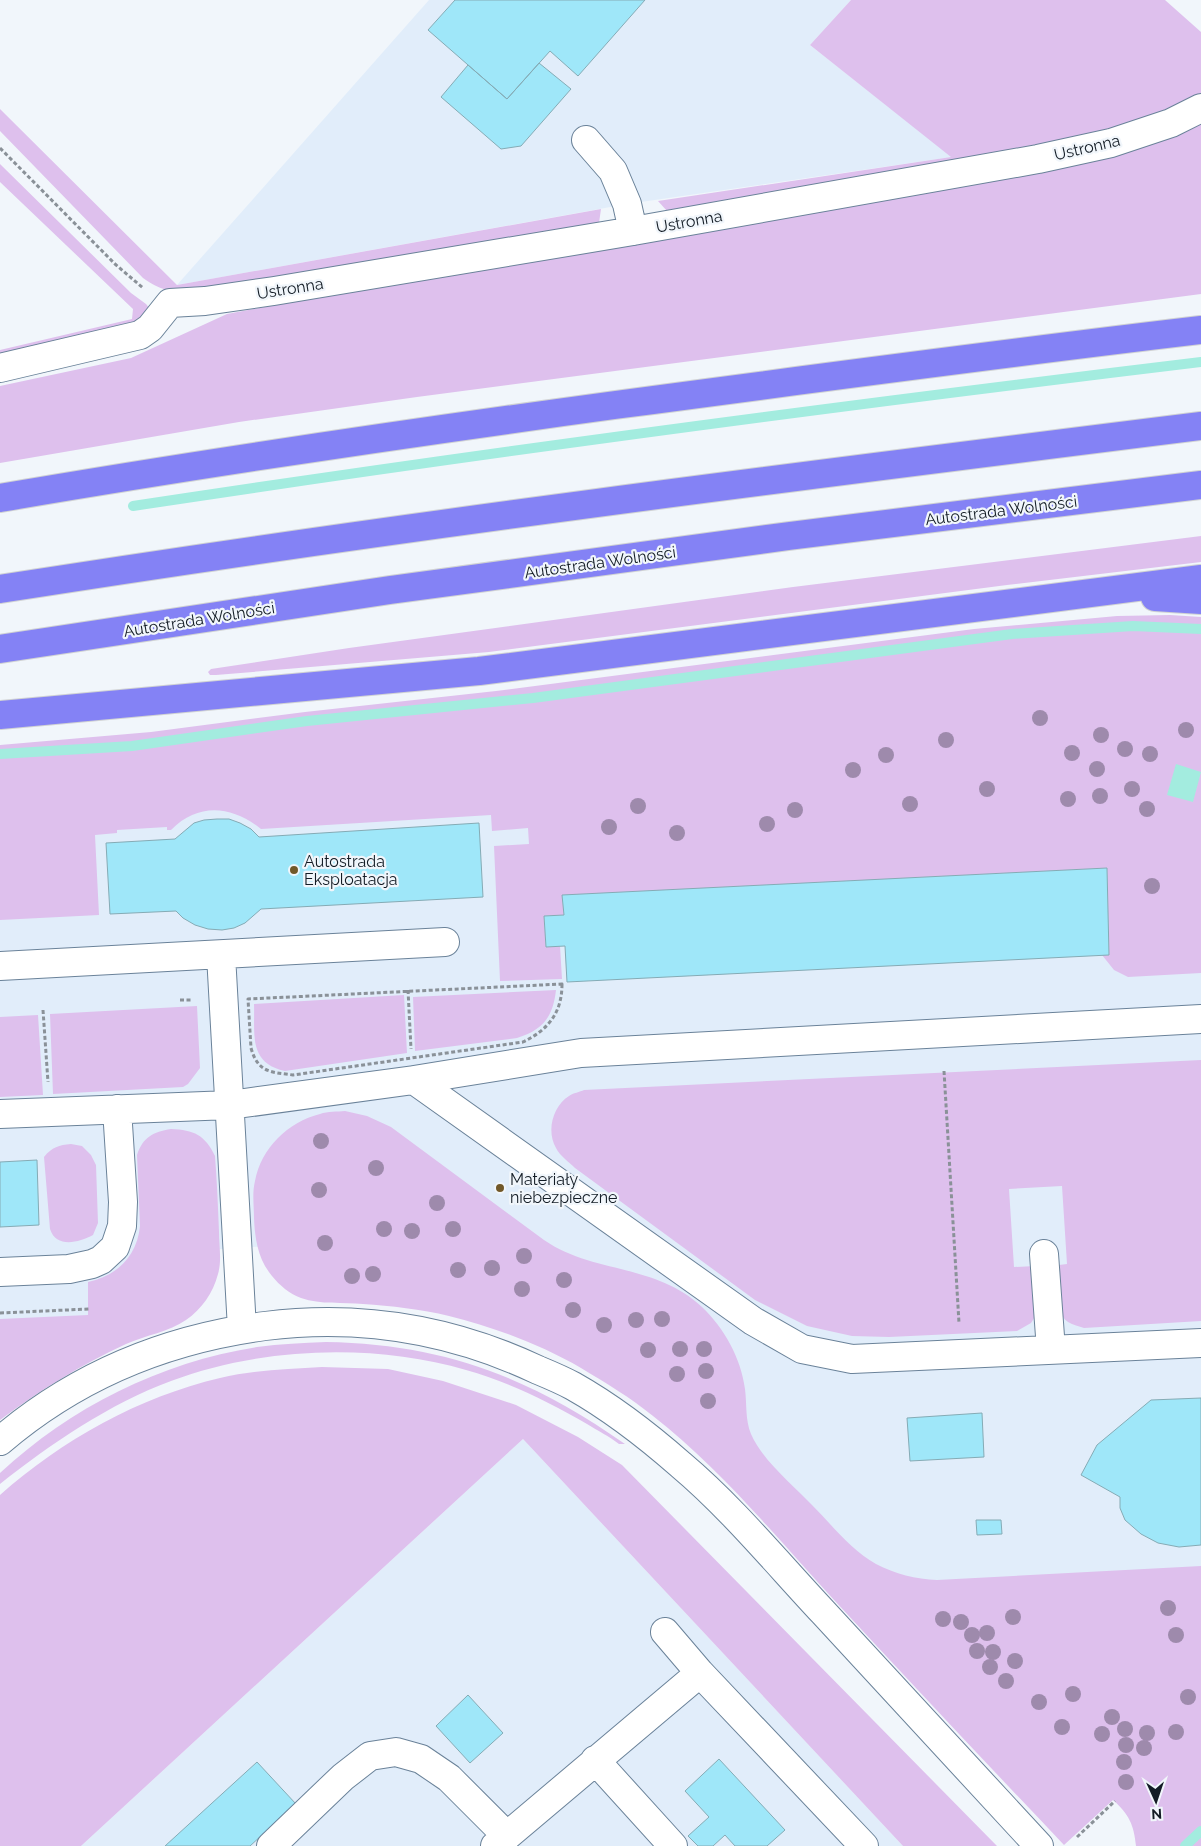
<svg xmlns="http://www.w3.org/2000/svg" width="1201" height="1846" viewBox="0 0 1201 1846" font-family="Raleway,sans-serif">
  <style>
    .built { fill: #e1edfa }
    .green { fill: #dec0ed }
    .water { fill: #a3ecdf }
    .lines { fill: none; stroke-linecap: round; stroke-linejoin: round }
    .stream { stroke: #a3ecdf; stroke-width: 10 }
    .building { fill: #9fe7f9; stroke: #85abb5 }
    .minor-casing { stroke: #6a8299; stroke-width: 30 }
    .highway-casing { stroke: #d0d2d3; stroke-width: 30 }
    .path { stroke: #8a9198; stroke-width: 3; stroke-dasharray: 4 2.5; stroke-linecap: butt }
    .minor { stroke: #fff; stroke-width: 28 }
    .highway { stroke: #8482f5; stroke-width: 28 }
    .tree { fill: #9e8aac }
    .poi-dot { fill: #715829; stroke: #f1f6fb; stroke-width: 2 }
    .labels { text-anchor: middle; stroke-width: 4.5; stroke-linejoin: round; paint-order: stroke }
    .street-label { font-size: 16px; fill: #131c25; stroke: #f1f6fb }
    .poi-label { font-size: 16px; fill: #131c25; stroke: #f1f6fb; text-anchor: start }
  </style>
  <rect width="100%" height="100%" fill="#f1f6fb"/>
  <!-- built -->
  <path class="built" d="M429 0H851L810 45 952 157 627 204 177 285Z
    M1201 725V1744L1138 1802 609 1351 268 1246 238 1248 207 1250 0 1393V817Z
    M523 1439 903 1846H81Z"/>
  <!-- green -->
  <path class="green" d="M851 0H1165L1201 32V95C1116 136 1019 151 927 166 840 181 754 196 667 211L658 201 951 157 810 45Z
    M0 109 177 285 601 209 599 223 191 292C170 291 161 291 143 278L0 131Z
    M1201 124V294L417 397 239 422 0 463V386L131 358 227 314 397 282 1057 168C1106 158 1155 146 1201 124Z
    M0 164 131 293 146 304 150 309 135 324 0 356V350L132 319 133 309 0 182Z
    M1201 536V562L1007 585 489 652 216 675H210L208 672 211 669 349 648 793 587Z
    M1170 615 1201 617V973L1128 977 1114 970 1102 955H1109L1107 868 562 896 564 915 544 916 546 947 560 946 562 979 500 981 494 846 529 844 528 828 492 831 491 815 261 829C232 806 199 802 171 830H167V827L117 830V833L95 835 99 915 0 920V745L151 732 305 712 496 691 974 629 1117 616Z
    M556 990C553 1017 543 1030 517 1038L415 1051 413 997Z
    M404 995 407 1053 285 1071C248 1063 255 1034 254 1004Z
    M197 1006 200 1068 188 1084 183 1087 53 1094 50 1014Z
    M38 1015 43 1095 0 1097V1017Z
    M1201 1060V1321L1084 1328C1079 1326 1073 1325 1068 1322 1054 1313 1054 1279 1059 1265L1067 1264 1062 1186 1009 1189 1014 1267 1036 1266 1038 1312 1031 1323 1017 1331 889 1337 852 1336 807 1326 755 1300 575 1168C569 1162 560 1156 556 1148 546 1131 553 1106 569 1096 573 1093 580 1092 584 1090Z
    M345 1111 367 1116 391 1127 544 1240C593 1274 655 1263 702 1307 724 1328 741 1358 745 1389 747 1404 745 1419 751 1434 763 1461 792 1484 812 1505 832 1525 851 1550 876 1564 895 1574 916 1579 937 1580L1201 1566V1846H1136C1134 1825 1129 1814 1113 1800L1064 1845C987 1764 911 1683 835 1601 777 1538 721 1469 653 1416 631 1398 606 1383 581 1368 541 1345 494 1327 449 1316 421 1309 391 1306 363 1304 343 1302 321 1305 301 1298 290 1294 279 1285 272 1276 258 1259 255 1240 254 1218 254 1206 252 1193 255 1181 261 1148 288 1122 320 1114 328 1111 337 1112 345 1111Z
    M171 1129C194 1130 205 1135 215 1156 217 1182 218 1207 219 1232 219 1245 222 1261 218 1274 213 1293 202 1309 186 1320 169 1332 146 1335 126 1344 81 1365 40 1390 0 1420V1319L88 1315V1282C117 1276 137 1256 140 1226L137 1155C143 1137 153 1132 171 1129Z
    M71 1144 82 1146 91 1155 96 1165 98 1223 93 1235C78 1243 56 1248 50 1229L44 1157C52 1147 59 1145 71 1144Z
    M326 1342C443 1344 530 1377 625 1444H619C609 1436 598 1431 587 1424 549 1402 509 1382 466 1370 374 1343 261 1347 171 1381 109 1404 52 1443 0 1484V1473C71 1407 161 1362 257 1347 280 1344 303 1343 326 1342Z
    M322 1367 388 1369 443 1381 516 1405 578 1437 622 1465 997 1846H903L523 1439 81 1846H0V1495C62 1440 139 1397 220 1378 253 1370 288 1369 322 1367Z"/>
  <!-- water -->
  <path class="water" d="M1176 764 1201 772 1193 802 1167 795Z"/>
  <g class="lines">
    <!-- stream -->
    <path class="stream" d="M133 506C488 452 844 405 1201 362
      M0 754 132 746 307 721 533 698 1012 634 1133 626 1201 629
      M1185 1846 1201 1831"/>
  </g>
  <!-- building -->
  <path class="building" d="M455 0H645L578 76 550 51 507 99 428 30Z
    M539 63 571 89 521 146 501 149 441 97 468 65 507 99Z
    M217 819H229L240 823 251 829 259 837 479 823 483 897 261 909 245 923 234 928 222 930 208 929 195 925 183 918 176 911 110 914 106 843 175 839 194 823 204 820Z
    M1107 868 1109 955 567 982 565 946 546 947 544 916 564 915 562 895Z
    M37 1160 39 1225 0 1227V1162Z
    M1201 1398V1545L1179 1547 1158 1543 1141 1534 1125 1520 1120 1508V1497L1081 1475 1097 1445 1151 1400Z
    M982 1413 984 1457 910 1461 907 1418Z
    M976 1520H1001L1002 1534 977 1535Z
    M468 1695 503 1733 470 1763 436 1726Z
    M719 1759 785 1830 767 1846H735L725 1835 713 1846H698L688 1836 709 1817 685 1791Z
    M257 1762 296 1804 250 1846H165Z"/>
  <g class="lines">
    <defs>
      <path id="minor" d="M586 140 613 171 627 204 633 231
        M0 368 140 335 150 328 170 303 205 301 274 291 633 231 1038 159 1111 143 1171 123 1201 108
        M221 955 242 1329
        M0 966 445 942
        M414 1080 753 1321 802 1349 852 1359 1201 1343
        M0 1114 230 1105 414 1080 581 1053 1201 1019
        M1044 1254 1051 1350
        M0 1272 69 1269 92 1264 101 1260 115 1247 122 1226 123 1202 117 1109
        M0 1441C76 1376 166 1339 265 1326 361 1314 451 1329 538 1370 550 1375 562 1380 573 1386 612 1408 648 1436 681 1465 731 1507 778 1564 823 1612 895 1690 967 1768 1039 1846
        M665 1632 700 1673 864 1846
        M595 1760 673 1846
        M271 1846 343 1777 370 1756 396 1752 421 1759 449 1778 506 1835
        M495 1846 700 1673"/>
      <path id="highway" d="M0 498C204 463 409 433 615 405 810 379 1005 353 1201 330
        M0 589C399 526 800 476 1201 426
        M1155 597 1201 600
        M0 649 390 590 789 536 1201 485
        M0 715 479 671 1201 579"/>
    </defs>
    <!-- minor casing -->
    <use href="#minor" class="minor-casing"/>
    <!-- highway casing -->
    <use href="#highway" class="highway-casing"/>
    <!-- path -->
    <path class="path" d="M0 148 115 264 143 288
      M562 984C562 1013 548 1030 523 1042L293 1075C271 1072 258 1073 251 1048L248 999Z
      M408 990 411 1049
      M180 1000H191
      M43 1010 48 1082
      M944 1071 959 1323
      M0 1313 89 1309
      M1077 1837 1115 1801"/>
    <!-- minor -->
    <use href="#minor" class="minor"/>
    <!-- highway -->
    <use href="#highway" class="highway"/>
  </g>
  <!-- trees -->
  <g class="tree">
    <circle cx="1040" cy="718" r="8"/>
    <circle cx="1186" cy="730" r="8"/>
    <circle cx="1101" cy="735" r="8"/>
    <circle cx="946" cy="740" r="8"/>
    <circle cx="1125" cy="749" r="8"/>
    <circle cx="1072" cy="753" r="8"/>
    <circle cx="1150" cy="754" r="8"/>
    <circle cx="886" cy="755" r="8"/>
    <circle cx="1097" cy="769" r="8"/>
    <circle cx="853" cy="770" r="8"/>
    <circle cx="987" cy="789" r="8"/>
    <circle cx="1132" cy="789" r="8"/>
    <circle cx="1100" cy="796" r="8"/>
    <circle cx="1068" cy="799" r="8"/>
    <circle cx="910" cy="804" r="8"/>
    <circle cx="638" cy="806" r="8"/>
    <circle cx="1147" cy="809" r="8"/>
    <circle cx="795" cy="810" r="8"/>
    <circle cx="767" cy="824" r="8"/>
    <circle cx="609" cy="827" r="8"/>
    <circle cx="677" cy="833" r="8"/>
    <circle cx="1152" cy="886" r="8"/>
    <circle cx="321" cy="1141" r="8"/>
    <circle cx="376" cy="1168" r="8"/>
    <circle cx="319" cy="1190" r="8"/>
    <circle cx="437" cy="1203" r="8"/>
    <circle cx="384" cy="1229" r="8"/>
    <circle cx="453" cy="1229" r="8"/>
    <circle cx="412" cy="1231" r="8"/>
    <circle cx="325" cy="1243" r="8"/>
    <circle cx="524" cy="1256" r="8"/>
    <circle cx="492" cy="1268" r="8"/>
    <circle cx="458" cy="1270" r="8"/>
    <circle cx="373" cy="1274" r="8"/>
    <circle cx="352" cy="1276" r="8"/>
    <circle cx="564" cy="1280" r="8"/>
    <circle cx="522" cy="1289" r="8"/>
    <circle cx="573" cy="1310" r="8"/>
    <circle cx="662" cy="1319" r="8"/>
    <circle cx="636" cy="1320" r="8"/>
    <circle cx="604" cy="1325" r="8"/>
    <circle cx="680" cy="1349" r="8"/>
    <circle cx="704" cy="1349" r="8"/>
    <circle cx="648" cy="1350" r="8"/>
    <circle cx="706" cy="1371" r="8"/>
    <circle cx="677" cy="1374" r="8"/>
    <circle cx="708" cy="1401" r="8"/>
    <circle cx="1168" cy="1608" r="8"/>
    <circle cx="1013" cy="1617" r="8"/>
    <circle cx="943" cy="1619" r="8"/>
    <circle cx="961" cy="1622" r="8"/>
    <circle cx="987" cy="1633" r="8"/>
    <circle cx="972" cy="1635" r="8"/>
    <circle cx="1176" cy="1635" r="8"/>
    <circle cx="977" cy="1651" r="8"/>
    <circle cx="993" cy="1652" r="8"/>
    <circle cx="1015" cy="1661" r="8"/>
    <circle cx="990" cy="1667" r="8"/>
    <circle cx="1006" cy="1681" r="8"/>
    <circle cx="1073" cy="1694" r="8"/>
    <circle cx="1188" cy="1697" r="8"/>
    <circle cx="1039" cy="1702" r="8"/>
    <circle cx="1112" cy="1717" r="8"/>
    <circle cx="1062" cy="1727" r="8"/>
    <circle cx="1125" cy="1729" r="8"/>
    <circle cx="1176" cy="1732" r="8"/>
    <circle cx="1147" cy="1733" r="8"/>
    <circle cx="1102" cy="1734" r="8"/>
    <circle cx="1126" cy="1745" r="8"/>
    <circle cx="1144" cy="1748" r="8"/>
    <circle cx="1124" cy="1762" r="8"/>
    <circle cx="1126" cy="1782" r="8"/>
  </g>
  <!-- markers -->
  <g class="poi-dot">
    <circle cx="294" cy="870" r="5"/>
    <circle cx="500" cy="1188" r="5"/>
  </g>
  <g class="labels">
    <!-- street labels -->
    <g class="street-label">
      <text transform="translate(1087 147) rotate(-13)" y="6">Ustronna</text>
      <text transform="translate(689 221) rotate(-10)" y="6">Ustronna</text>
      <text transform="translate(290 288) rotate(-9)" y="6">Ustronna</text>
      <text transform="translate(1001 510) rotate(-7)" y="6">Autostrada Wolności</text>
      <text transform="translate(600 562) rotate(-8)" y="6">Autostrada Wolności</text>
      <text transform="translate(199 619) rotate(-9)" y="6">Autostrada Wolności</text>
    </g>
    <!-- poi labels -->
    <g class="poi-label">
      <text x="304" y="867">Autostrada<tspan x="304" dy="18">Eksploatacja</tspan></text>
      <text x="510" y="1185">Materiały<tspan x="510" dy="18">niebezpieczne</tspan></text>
    </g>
  </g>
  <!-- north arrow -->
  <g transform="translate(1156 1801) rotate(177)" stroke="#f1f6fb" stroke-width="4" paint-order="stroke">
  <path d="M0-4L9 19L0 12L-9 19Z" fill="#131c25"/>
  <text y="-8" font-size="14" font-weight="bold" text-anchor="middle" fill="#131c25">N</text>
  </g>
</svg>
